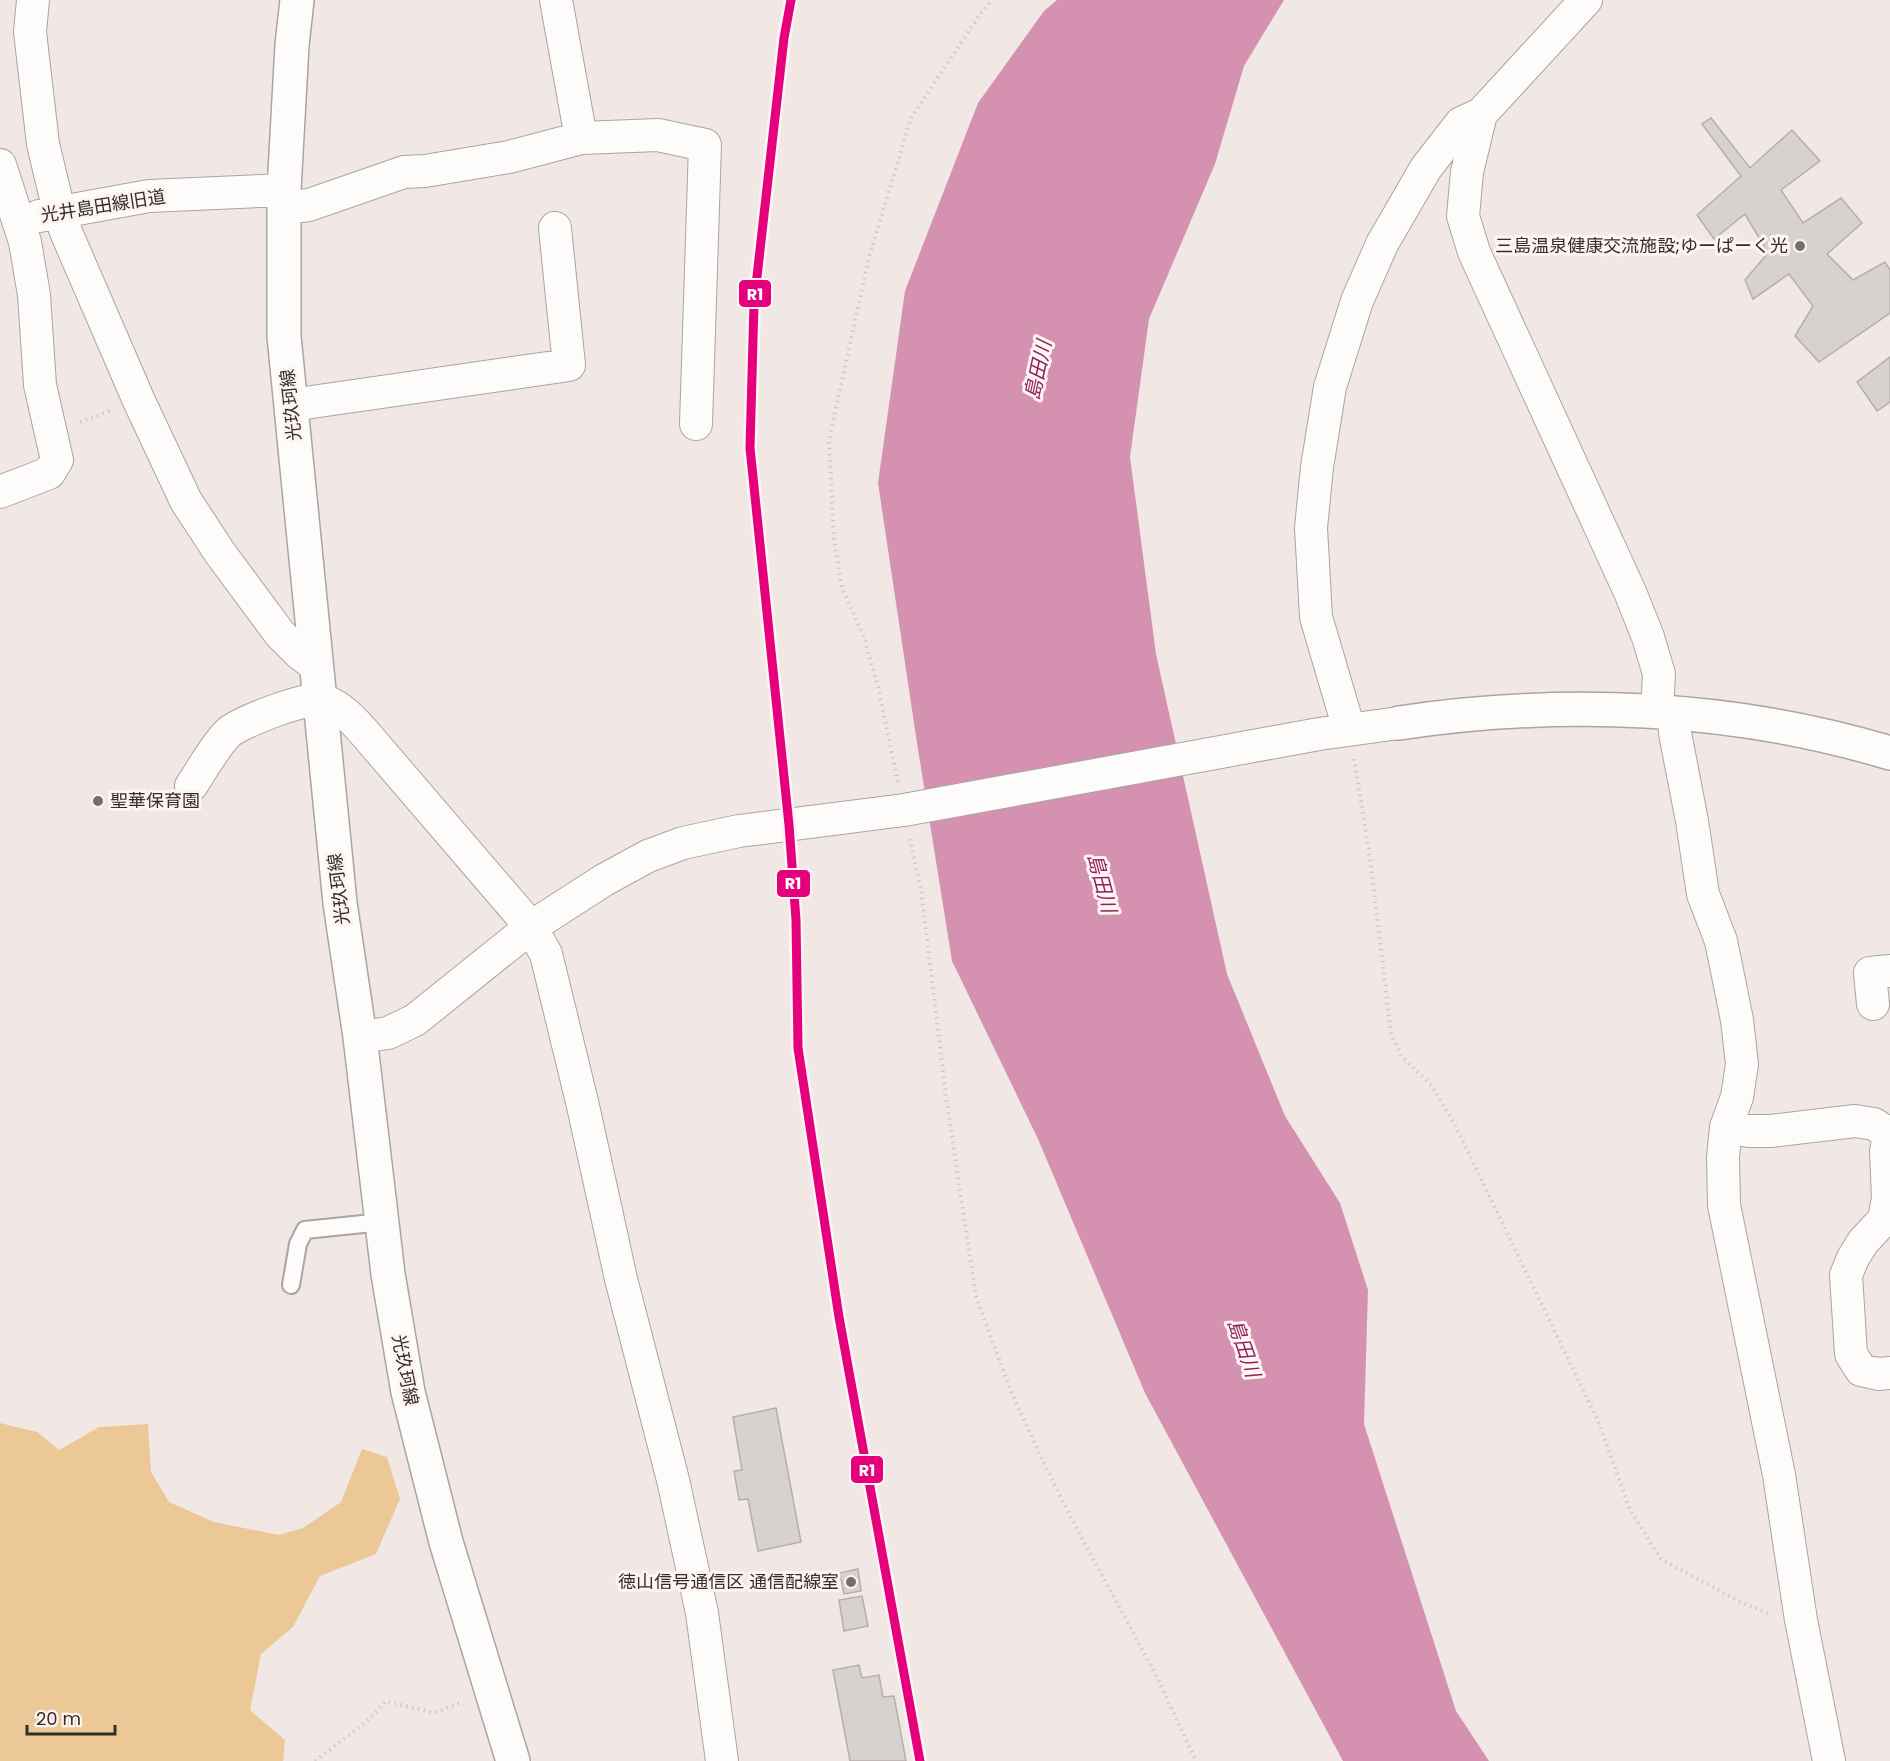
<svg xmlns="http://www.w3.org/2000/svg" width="1890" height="1761" viewBox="0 0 1890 1761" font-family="Poppins,'Noto Sans JP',sans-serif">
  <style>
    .forest { fill: #ebc895 }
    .water { fill: #d492b0 }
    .building { fill: #d8d2cf; stroke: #b5afac; stroke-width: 1.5 }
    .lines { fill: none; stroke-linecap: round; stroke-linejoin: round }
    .lane-casing { stroke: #aaa4a2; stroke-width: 20 }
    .street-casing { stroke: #aaa4a2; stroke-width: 34 }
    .secondary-casing { stroke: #aaa4a2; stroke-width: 36 }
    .path { stroke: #cecac9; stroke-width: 4; stroke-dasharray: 1.5 4.5; stroke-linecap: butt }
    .lane { stroke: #fdfcfb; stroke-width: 16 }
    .street { stroke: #fdfcfb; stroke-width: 32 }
    .secondary { stroke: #fdfcfb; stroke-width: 33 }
    .rail-1-casing { stroke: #fef4f2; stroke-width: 14 }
    .rail-1 { stroke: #e5007d; stroke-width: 9 }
    .poi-dot { fill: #766e6d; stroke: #fef4f2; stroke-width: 2 }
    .labels { text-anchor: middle; stroke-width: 6; stroke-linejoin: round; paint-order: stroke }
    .street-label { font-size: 18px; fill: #332d2c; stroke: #fef4f2 }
    .poi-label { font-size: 18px; fill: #332d2c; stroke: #fef4f2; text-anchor: end }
    .water-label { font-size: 20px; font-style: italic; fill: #8f2261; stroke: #fef4f2 }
    .line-badge { stroke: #fef4f2; stroke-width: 2 }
    .badge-label { font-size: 16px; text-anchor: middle; font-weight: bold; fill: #fff }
  </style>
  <rect width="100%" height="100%" fill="#f1e8e6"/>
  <!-- forest -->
  <path class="forest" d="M0 1423 37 1432 59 1450 99 1427 148 1424 151 1472 169 1502 214 1522 279 1535 303 1528 341 1502 362 1449 387 1457 400 1499 376 1554 320 1576 293 1627 261 1654 250 1710 285 1740 283 1761H0Z"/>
  <!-- water -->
  <path class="water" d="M1057 0H1284L1244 66 1215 164 1149 319 1130 457 1156 654 1227 974 1285 1116 1340 1203 1368 1290 1364 1424 1456 1711 1489 1761H1343L1145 1393 1038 1139 952 961 917 743 878 483 905 291 978 103 1044 11Z"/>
  <!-- building -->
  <path class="building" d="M1711 118 1750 168 1792 130 1820 161 1781 190 1803 223 1841 198 1862 223 1827 254 1853 280 1885 262 1890 270V313L1819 362 1795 336 1813 306 1789 274 1753 299 1745 280 1768 253 1745 214 1714 239 1697 215 1741 176 1702 124Z
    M1890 357V402L1877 411 1857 382Z
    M776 1408 801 1542 758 1551 748 1499 739 1500 734 1471 742 1470 733 1417Z
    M858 1569 861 1591 844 1594 840 1573Z
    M862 1596 868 1626 844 1631 839 1600Z
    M859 1665 862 1678 879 1675 883 1697 894 1696 906 1761H850L833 1670Z"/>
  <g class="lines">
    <defs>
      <path id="lane" d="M291 1285 298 1244 305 1230 382 1222"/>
      <path id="street" d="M33 0 30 32 43 144 59 211 66 232 139 401 186 501 220 553 280 634 299 653 316 666
        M556 0 581 138
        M1481 114 1467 172 1463 216 1474 252 1630 592 1648 637 1659 674 1657 711
        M0 165 25 242 34 295 40 385 57 460 49 473 0 492
        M284 208 309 205 404 172 425 171 509 157 581 138 658 135 705 145 696 424
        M39 216 149 196 284 190
        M291 405 569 365 555 228
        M1674 713 1675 733 1692 821 1703 894 1721 941 1737 1020 1742 1064 1737 1097 1726 1127 1723 1157 1724 1205 1779 1475 1801 1620 1829 1761
        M1349 729 1316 617 1311 528 1317 467 1330 387 1357 301 1382 244 1426 168 1461 123 1481 114 1586 0
        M191 786C202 770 214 747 228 733 240 722 308 696 322 700 340 706 350 717 362 730L531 927 546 954 583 1106 621 1279 673 1480 702 1613 722 1761
        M1873 1004 1870 973 1890 971
        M360 1037 388 1033 415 1020 531 927 604 880 648 856 683 843 739 831 904 810 1319 734 1399 723
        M1726 1127 1749 1131H1771L1855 1121 1874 1124 1889 1134
        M1890 1132 1886 1151 1888 1198 1884 1219 1863 1242 1853 1258 1846 1275 1851 1354 1861 1370 1878 1374 1890 1373"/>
      <path id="secondary" d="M297 0 292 45 284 190V336L340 903 360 1037 388 1274 408 1392 446 1542 513 1761
        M1399 723C1561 699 1732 705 1890 753"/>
    </defs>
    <!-- lane casing -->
    <use href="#lane" class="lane-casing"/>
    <!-- street casing -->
    <use href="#street" class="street-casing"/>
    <!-- secondary casing -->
    <use href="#secondary" class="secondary-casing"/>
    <!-- path -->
    <path class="path" d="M80 422 112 410
      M1354 759 1369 850 1391 1034 1402 1057 1432 1086 1456 1127 1599 1423 1630 1510 1661 1559 1742 1603 1771 1614
      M898 782 878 687 864 637 842 588 834 538 829 440 869 257 911 118 981 13 992 0
      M910 839 921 890 946 1097 976 1297 1011 1391 1040 1455 1071 1518 1155 1673 1196 1761
      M315 1761 366 1722 386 1701 434 1713 462 1702"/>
    <!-- lane -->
    <use href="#lane" class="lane"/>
    <!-- street -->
    <use href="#street" class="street"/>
    <!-- secondary -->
    <use href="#secondary" class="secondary"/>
    <defs>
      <path id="rail-1" d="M791 0 784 38 754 303 750 448 789 825 796 920 798 1048 839 1317 920 1761"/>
    </defs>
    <!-- rail-1 casing -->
    <use href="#rail-1" class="rail-1-casing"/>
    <!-- rail-1 -->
    <use href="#rail-1" class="rail-1"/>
  </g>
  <!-- markers -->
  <g class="poi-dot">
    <circle cx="1800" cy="246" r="6"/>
    <circle cx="98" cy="801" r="6"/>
    <circle cx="851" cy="1582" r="6"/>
  </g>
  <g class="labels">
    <!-- street labels -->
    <g class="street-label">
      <text transform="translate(103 206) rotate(-9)" y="6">光井島田線旧道</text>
      <text transform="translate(291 405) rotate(-96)" y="6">光玖珂線</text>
      <text transform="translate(339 889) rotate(-97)" y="6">光玖珂線</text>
      <text transform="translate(405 1370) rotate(79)" y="6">光玖珂線</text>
    </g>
    <!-- poi labels -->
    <g class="poi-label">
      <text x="1788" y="252">三島温泉健康交流施設;ゆーぱーく光</text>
      <text x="110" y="807" text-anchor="start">聖華保育園</text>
      <text x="839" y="1588">徳山信号通信区 通信配線室</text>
    </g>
    <!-- water labels -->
    <g class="water-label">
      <text transform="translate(1038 370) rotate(-78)" y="7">島田川</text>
      <text transform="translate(1102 883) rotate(75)" y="7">島田川</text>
      <text transform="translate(1244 1348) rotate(71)" y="7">島田川</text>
    </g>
  </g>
  <g class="line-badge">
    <rect x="738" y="279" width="34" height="29" rx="6" fill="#e5007d"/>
    <rect x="776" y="869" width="35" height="29" rx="6" fill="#e5007d"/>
    <rect x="850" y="1455" width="34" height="29" rx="6" fill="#e5007d"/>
  </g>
  <g class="badge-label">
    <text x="755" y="300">R1</text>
    <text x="793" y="889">R1</text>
    <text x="867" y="1476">R1</text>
  </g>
  <!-- scale -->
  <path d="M27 1725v9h88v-9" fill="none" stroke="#332d2c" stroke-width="3"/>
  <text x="36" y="1725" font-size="18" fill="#332d2c" stroke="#fef4f2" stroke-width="4.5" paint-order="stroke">20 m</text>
</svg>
